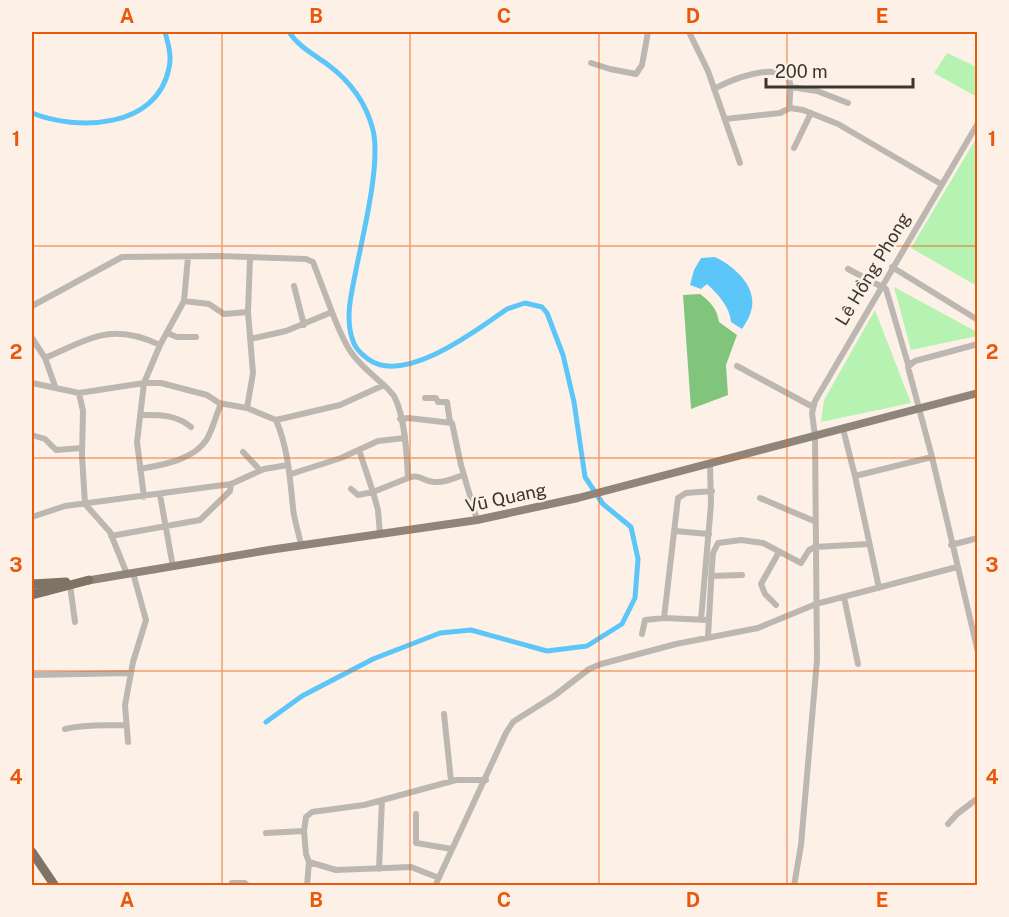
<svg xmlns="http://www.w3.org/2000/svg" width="1009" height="917" viewBox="0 0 1009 917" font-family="'Public Sans',sans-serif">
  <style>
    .green { fill: #b6f2b2 }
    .forest { fill: #81c47c }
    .water { fill: #5dc6f9 }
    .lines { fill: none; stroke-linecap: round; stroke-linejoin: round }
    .canal { stroke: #5dc6f9; stroke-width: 5 }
    .minor { stroke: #bdb7b1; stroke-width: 6 }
    .major { stroke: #8f857a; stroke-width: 8 }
    .highway { stroke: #7f7366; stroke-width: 9 }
    .grid { fill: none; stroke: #e8590c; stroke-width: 1.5; stroke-opacity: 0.55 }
    .labels { text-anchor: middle; stroke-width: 5; stroke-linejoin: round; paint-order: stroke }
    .street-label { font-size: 18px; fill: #3b3530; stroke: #fdf1e7 }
    .neatline { fill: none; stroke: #e8590c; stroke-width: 2 }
    .grid-label { font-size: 20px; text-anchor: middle; font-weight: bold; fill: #e8590c }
  </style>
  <rect width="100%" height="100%" fill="#fdf1e7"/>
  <!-- green -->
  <path class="green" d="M947 53 977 67V97L934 73Z
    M977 137V286L911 248Z
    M894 287 977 332V336L911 350Z
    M875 310 911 403 821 422 824 400Z"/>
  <!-- forest -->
  <path class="forest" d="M700 294C711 302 717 309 719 322L737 335 726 365 728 395 691 409 683 295Z"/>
  <!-- water -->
  <path class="water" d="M715 257C730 264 750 280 752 298 754 309 748 320 742 329L731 322C730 307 718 294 707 284L701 289 690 285 694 270 701 258Z"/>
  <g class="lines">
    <!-- canal -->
    <path class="canal" d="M32 113C77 131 157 129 169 68 172 56 168 43 165 32
      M266 722 302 696 373 659 440 633 471 630 547 651 587 646 622 624 635 598 638 559 631 527 603 504 585 477 574 402 563 355 547 313 542 307 525 303 507 309C477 330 404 386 368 359 361 354 354 347 352 338 345 315 352 292 356 270 363 234 381 164 373 130 366 102 350 81 327 64 313 54 298 46 289 32"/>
    <!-- minor -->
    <path class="minor" d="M689 32 708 71 740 163
      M591 63 610 69 636 74 642 65 648 32
      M791 87 817 91 848 103
      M714 89C730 80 777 61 789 80 793 87 788 99 790 108
      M725 119 780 113 790 108 803 110 838 124 941 184
      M794 148 811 113
      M892 267 978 320
      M848 269 886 289 908 364 910 363
      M294 286 304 325
      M184 301 209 304 224 314 248 312
      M32 306 122 257 218 256 306 259 313 262 332 312 286 331 250 339
      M332 312C347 351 352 358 384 385
      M167 333 177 337H196
      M32 338 45 358 55 386
      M978 344 915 361 908 367 932 457 978 652
      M45 358C91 338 112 322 160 345
      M737 366 813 407
      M32 383 79 393
      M425 398H436L438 402H447L450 422
      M247 408 253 373 248 312 250 258
      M140 415C159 415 175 414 191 427
      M400 419 408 418 452 423 461 465 477 520
      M276 420C288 448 290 478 293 508 294 520 299 533 301 545
      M843 429 855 476 879 588
      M32 435 45 439 56 450 82 448
      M243 452 260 470
      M140 469C162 465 194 460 207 439 213 428 216 415 221 404
      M291 474 341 458 378 441 405 438
      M855 476 932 457
      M408 478C419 473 424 482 435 482 445 483 454 478 463 475
      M231 484 264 469 288 465
      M351 489 358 495 373 492 359 450
      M160 495 173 567
      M144 497 137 442 144 383 160 345 184 301 188 257
      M760 498 814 521
      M32 517 65 506 231 484 230 491 200 520 111 536
      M675 531 709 534
      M951 545 978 538
      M127 574 110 532 85 504 82 456 83 411 79 393 144 383H161L207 395 219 403 247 408 276 420 340 405 384 385C387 388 391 392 394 396 405 416 407 455 408 478L373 492 378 510 380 534
      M711 576 742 575
      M70 585 75 622
      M844 597 858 664
      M776 605 765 594 761 584 779 552
      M701 620 711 504 710 464
      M708 620 664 618 678 498 686 493 712 491
      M642 634 645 620 664 618
      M708 637 712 565 713 553 718 543 741 540 763 543 801 563 809 550 815 547 869 544
      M32 675 131 673
      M444 714 451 781
      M65 729C87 724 103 726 125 725
      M128 742 125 705 133 662 146 620 133 573
      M416 814V843L452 849
      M948 824 957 814 978 798
      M304 831 306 817 312 812 364 805 456 780H486
      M266 833 304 831 306 854 309 862 336 870 411 867 439 878
      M379 869 382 800
      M232 883H245L248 886
      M307 886 309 862
      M435 886 506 733 513 722 519 718 554 696 589 669 601 664 676 644 758 628 816 604 957 567
      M794 886 801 845 817 660 815 436 812 413 815 401 978 123"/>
    <!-- major -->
    <path class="major" d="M85 581 269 550 477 520 578 498 978 393
      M32 590 46 587"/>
    <!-- highway -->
    <path class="highway" d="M32 584 66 582
      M32 595 89 580
      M32 852 55 886"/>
  </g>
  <!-- grid -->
  <path class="grid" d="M222 32V886M410 32V886M599 32V886M787 32V886M32 246H978M32 458H978M32 671H978"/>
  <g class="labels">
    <!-- street labels -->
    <g class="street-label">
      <text transform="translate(873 269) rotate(-59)" y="6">Lê Hồng Phong</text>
      <text transform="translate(506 498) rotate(-12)" y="6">Vũ Quang</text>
    </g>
  </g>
  <!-- border -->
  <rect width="1009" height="917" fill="none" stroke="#fdf1e7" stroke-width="66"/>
  <!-- scale -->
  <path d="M766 78v9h147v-9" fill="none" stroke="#3b3530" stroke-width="3"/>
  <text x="775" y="78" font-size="18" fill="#3b3530" stroke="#fdf1e7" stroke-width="4.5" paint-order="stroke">200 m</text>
  <rect x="33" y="33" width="943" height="851" class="neatline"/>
  <g class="grid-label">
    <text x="127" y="23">A</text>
    <text x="316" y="23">B</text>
    <text x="504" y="23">C</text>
    <text x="693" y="23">D</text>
    <text x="882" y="23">E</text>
    <text x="16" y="146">1</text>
    <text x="992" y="146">1</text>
    <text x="16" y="359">2</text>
    <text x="992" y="359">2</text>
    <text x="16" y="572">3</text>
    <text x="992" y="572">3</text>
    <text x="16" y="784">4</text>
    <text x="992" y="784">4</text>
    <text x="127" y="907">A</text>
    <text x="316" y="907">B</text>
    <text x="504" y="907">C</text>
    <text x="693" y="907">D</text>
    <text x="882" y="907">E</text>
  </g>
</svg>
